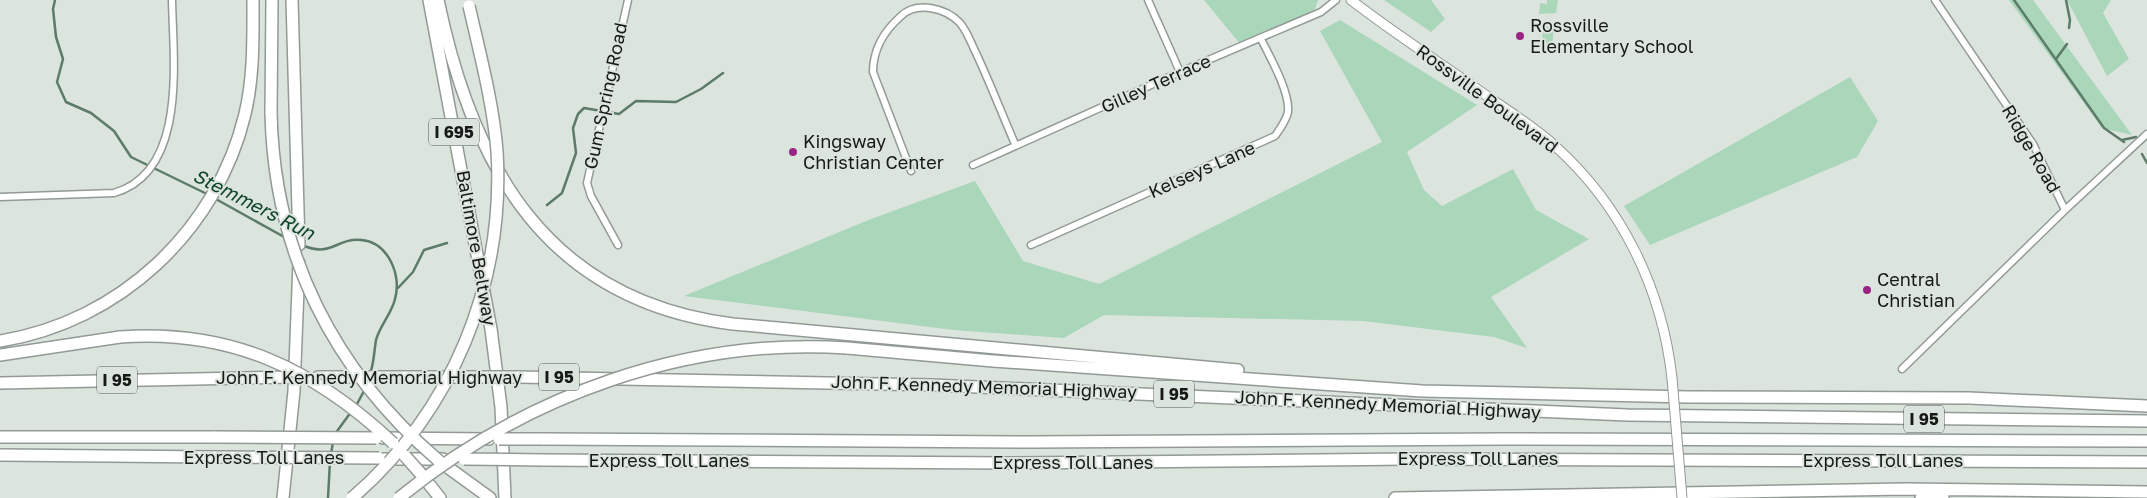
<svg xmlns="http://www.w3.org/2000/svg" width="2147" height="498" viewBox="0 0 2147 498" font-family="'Golos Text',sans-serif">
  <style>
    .green { fill: #aad6ba }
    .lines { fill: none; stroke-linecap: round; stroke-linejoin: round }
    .stream { stroke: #5c7b68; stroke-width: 2.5 }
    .minor-casing { stroke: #939a96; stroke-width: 9 }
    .secondary-casing { stroke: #939a96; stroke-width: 11 }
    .motorway-casing { stroke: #939a96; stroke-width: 14 }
    .minor { stroke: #fff; stroke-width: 6 }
    .secondary { stroke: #fff; stroke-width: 9 }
    .motorway { stroke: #fff; stroke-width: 11 }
    .secondary-bridge-casing { stroke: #939a96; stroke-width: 11; stroke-linecap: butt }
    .motorway-bridge-casing { stroke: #939a96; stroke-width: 14; stroke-linecap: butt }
    .secondary-bridge { stroke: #fff; stroke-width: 9 }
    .motorway-bridge { stroke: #fff; stroke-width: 11 }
    .poi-dot { fill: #982582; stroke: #dce4de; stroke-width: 2 }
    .labels { text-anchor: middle; stroke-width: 4; stroke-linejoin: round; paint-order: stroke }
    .shield { fill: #dce4de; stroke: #525653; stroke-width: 1 }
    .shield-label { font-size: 16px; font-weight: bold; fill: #171918 }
    .poi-label { font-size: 18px; fill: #171918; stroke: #dce4de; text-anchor: start }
    .street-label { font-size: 18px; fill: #171918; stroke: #dce4de }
    .water-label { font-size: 19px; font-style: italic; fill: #0e452a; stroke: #dce4de }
  </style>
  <rect width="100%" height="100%" fill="#dce4de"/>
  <!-- green -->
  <path class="green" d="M1204 0H1318L1312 17 1241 45Z
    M1384 0H1431L1445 19 1431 32Z
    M1547 0H1558L1556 13 1539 14 1540 3 1547 4Z
    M2009 0H2033L2132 135 2102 128Z
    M2067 0H2111L2103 13 2129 59 2107 76Z
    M1340 20 1477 105 1407 152 1424 190 1442 206 1513 169 1536 210 1589 239 1491 297 1527 348 1494 337 1363 321 1104 315 1064 338 953 330 684 296 871 219 975 181 1023 261 1099 284 1382 142 1320 31Z
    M1543 26 1554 27 1552 46 1542 45Z
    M1850 77 1878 121 1857 157 1650 245 1624 206Z"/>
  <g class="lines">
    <!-- stream -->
    <path class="stream" d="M55 0 53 9 56 37 63 59 57 82 66 102 91 113 114 131 131 157 209 195
      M2014 0 2104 128 2124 142
      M2066 0 2070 20 2069 28
      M2056 59 2067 44
      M2122 140 2136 137
      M2142 154 2147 163
      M214 198 286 238
      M547 205 562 193 576 153 573 128 578 114 584 108 619 114 636 101 676 102 701 89 723 73
      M302 245C332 258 335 238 361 240 388 242 402 275 395 299 392 313 380 325 376 340 374 352 374 363 370 374
      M398 288 413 272 424 250 447 243
      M356 406 365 389
      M335 434 351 412
      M331 454 333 442
      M328 498 330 461"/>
    <defs>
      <path id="minor" d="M1148 0 1180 72
        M1935 0 2033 144 2065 210
        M973 165 1180 72 1321 12 1336 0
        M911 171 873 72C873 50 884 31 901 16 917 1 946 8 960 23 967 31 971 43 976 53 990 83 1002 114 1015 144
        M0 197 114 193C188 172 173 59 172 0
        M618 245 591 196 587 183 628 0
        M1031 245 1275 136C1280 129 1286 121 1288 112 1290 92 1270 57 1261 39
        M1902 369 2065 210 2147 134"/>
      <path id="secondary" d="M1351 0C1395 34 1442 64 1487 96 1510 112 1534 127 1555 146 1622 206 1662 289 1672 378"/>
      <path id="motorway" d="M292 0 299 245
        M429 0 491 329 501 407 505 498
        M438 0C473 169 548 301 733 324L1238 370
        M271 113 272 0
        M0 341C119 322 217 231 245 114 254 76 253 38 253 0
        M847 348 993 361 1422 391 1688 397 1969 398 2147 406
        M0 355 120 337
        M318 377H457
        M518 377 932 385 1627 415 2147 421
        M0 383 290 377
        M0 437H215
        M383 438 489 439
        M543 439 1032 442 1503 439 2147 441
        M0 455 215 457
        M384 459H443
        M543 460 1009 463 1410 459 2147 462
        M439 461 490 498
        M421 474 440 498
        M283 498 294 391 299 263
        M1395 498 1905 489 2147 492
        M1921 498 1943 496"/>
    </defs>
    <!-- minor casing -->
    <use href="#minor" class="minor-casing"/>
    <!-- secondary casing -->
    <use href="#secondary" class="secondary-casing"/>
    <!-- motorway casing -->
    <use href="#motorway" class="motorway-casing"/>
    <!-- minor -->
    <use href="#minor" class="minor"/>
    <!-- secondary -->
    <use href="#secondary" class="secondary"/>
    <!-- motorway -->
    <use href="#motorway" class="motorway"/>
    <defs>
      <path id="secondary-bridge" d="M1672 378 1682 498"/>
      <path id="motorway-bridge" d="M271 113C274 253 333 370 439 461
        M120 337C230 329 313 368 393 443
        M459 377H518
        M215 437 376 438
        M499 439H543
        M405 456 421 474
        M215 457 379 458
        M464 459 543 460
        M352 498C452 412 505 284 497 151 493 103 480 54 469 6
        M399 498C524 396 686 337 847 348"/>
    </defs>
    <!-- secondary-bridge casing -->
    <use href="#secondary-bridge" class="secondary-bridge-casing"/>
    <!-- motorway-bridge casing -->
    <use href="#motorway-bridge" class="motorway-bridge-casing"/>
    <!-- secondary-bridge -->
    <use href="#secondary-bridge" class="secondary-bridge"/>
    <!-- motorway-bridge -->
    <use href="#motorway-bridge" class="motorway-bridge"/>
  </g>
  <!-- markers -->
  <g class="poi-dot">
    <circle cx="1520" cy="36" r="5"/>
    <circle cx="793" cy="152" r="5"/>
    <circle cx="1867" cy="290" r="5"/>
  </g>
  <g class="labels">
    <!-- shield labels -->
    <g class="shield">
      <rect x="429" y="118.5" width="50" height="27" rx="4"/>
      <rect x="539" y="363.5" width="40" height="27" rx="4"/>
      <rect x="97" y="366.5" width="40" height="27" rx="4"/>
      <rect x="1154" y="380.5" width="40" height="27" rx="4"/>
      <rect x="1904" y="405.5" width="40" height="27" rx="4"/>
    </g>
    <g class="shield-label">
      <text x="454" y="138">I 695</text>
      <text x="559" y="383">I 95</text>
      <text x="117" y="386">I 95</text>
      <text x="1174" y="400">I 95</text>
      <text x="1924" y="425">I 95</text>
    </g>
    <!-- poi labels -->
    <g class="poi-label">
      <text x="1530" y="32">Rossville<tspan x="1530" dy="21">Elementary School</tspan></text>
      <text x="803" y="148">Kingsway<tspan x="803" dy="21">Christian Center</tspan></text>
      <text x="1877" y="286">Central<tspan x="1877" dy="21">Christian</tspan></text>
    </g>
    <!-- street labels -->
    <g class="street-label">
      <text transform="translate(1156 84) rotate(-24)" y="6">Gilley Terrace</text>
      <text transform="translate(606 96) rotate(-78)" y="6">Gum Spring Road</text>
      <text transform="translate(1487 99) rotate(36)" y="6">Rossville Boulevard</text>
      <text transform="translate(2031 149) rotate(60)" y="6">Ridge Road</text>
      <text transform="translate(1202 170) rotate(-24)" y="6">Kelseys Lane</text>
      <text transform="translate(476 248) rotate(80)" y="6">Baltimore Beltway</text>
      <text x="369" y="384">John F. Kennedy Memorial Highway</text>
      <text transform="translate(984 387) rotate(2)" y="6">John F. Kennedy Memorial Highway</text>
      <text transform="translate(1388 405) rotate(3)" y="6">John F. Kennedy Memorial Highway</text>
      <text x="264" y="464">Express Toll Lanes</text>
      <text x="1478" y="465">Express Toll Lanes</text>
      <text x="669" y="467">Express Toll Lanes</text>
      <text x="1883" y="467">Express Toll Lanes</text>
      <text x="1073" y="469">Express Toll Lanes</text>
    </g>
    <!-- water labels -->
    <g class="water-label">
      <text transform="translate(254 204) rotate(27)" y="7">Stemmers Run</text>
    </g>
  </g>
</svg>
